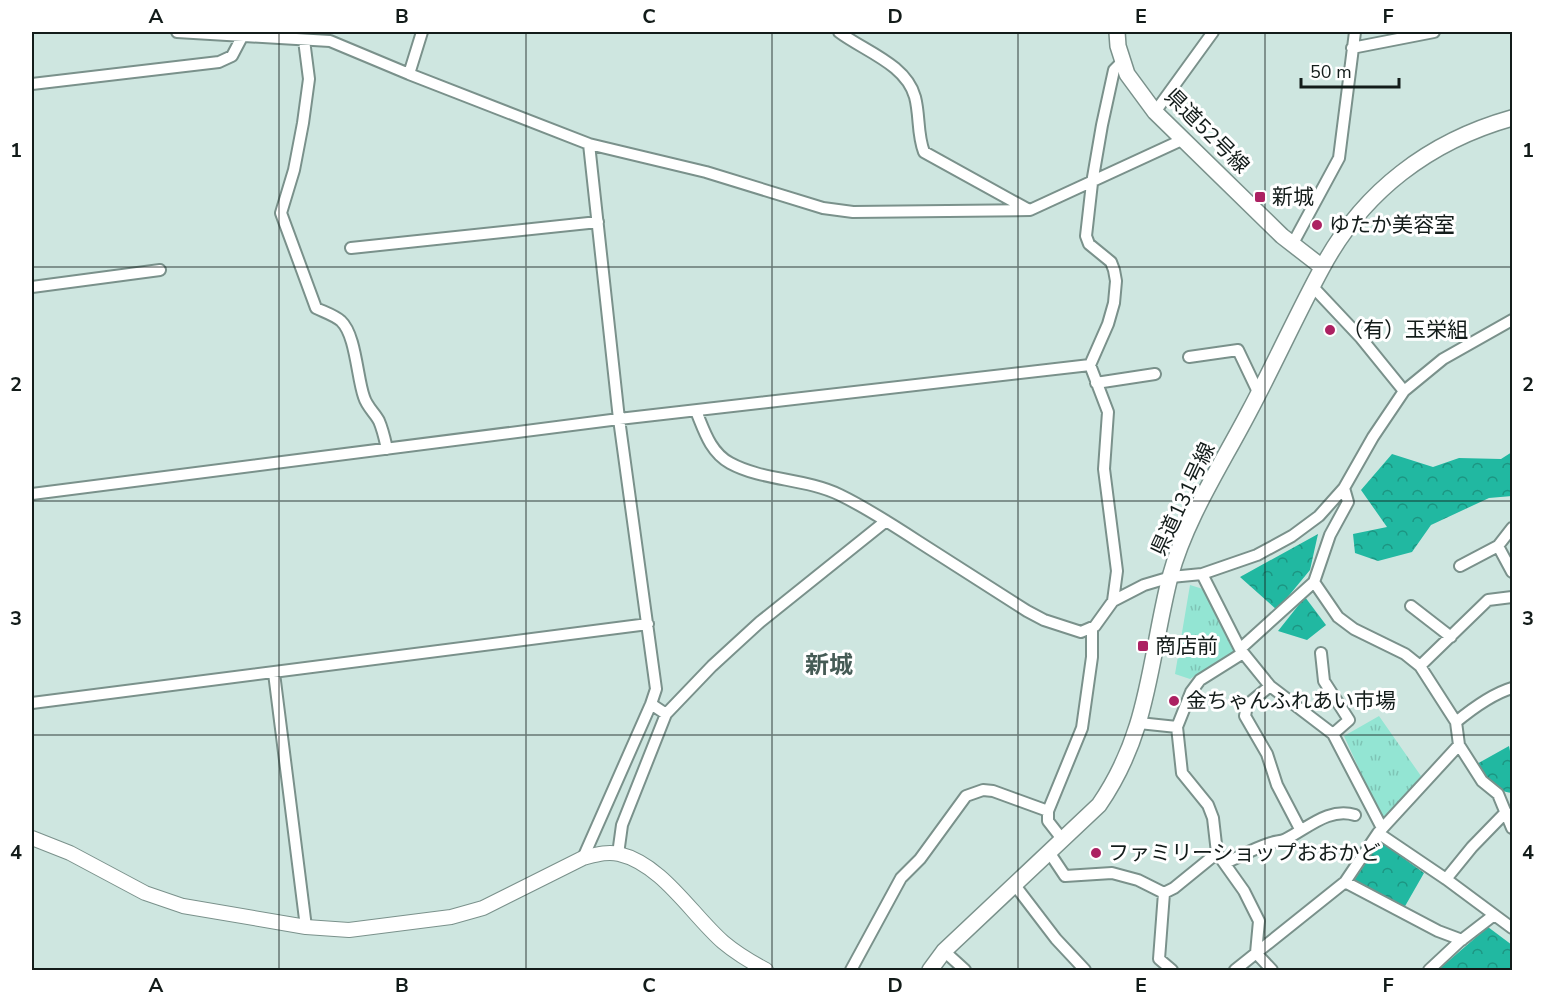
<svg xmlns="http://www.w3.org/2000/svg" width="1544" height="1002" viewBox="0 0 1544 1002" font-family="'Nunito Sans','Noto Sans JP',sans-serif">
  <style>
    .grass { fill: url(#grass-tufts) }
    .forest { fill: url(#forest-crowns) }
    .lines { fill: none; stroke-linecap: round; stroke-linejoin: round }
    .minor-casing { stroke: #7a918b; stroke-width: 14 }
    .tertiary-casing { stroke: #7a918b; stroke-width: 16 }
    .secondary-casing { stroke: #7a918b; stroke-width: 18 }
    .minor { stroke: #fff; stroke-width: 10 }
    .tertiary { stroke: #fff; stroke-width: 14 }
    .secondary { stroke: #fff; stroke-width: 15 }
    .grid { fill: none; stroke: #131c1a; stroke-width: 1.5; stroke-opacity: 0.55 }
    .poi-dot { fill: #ac2162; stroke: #fff; stroke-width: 2 }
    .labels { text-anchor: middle; stroke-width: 6; stroke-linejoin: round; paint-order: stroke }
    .street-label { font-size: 21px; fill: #131c1a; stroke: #fff }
    .poi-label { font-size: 21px; fill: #131c1a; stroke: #fff; text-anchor: start }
    .quarter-label { font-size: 24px; font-weight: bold; fill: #455b55; stroke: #fff }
    .neatline { fill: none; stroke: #131c1a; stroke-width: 2 }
    .grid-label { font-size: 20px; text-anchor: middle; font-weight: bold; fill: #131c1a }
  </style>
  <defs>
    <pattern id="grass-tufts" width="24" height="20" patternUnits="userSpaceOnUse" patternTransform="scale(1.5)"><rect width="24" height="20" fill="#93e5d3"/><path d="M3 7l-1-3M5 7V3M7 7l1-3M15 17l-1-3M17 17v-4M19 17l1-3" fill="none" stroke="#7ec4b5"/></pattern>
    <pattern id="forest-crowns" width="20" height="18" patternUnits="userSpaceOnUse" patternTransform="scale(1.5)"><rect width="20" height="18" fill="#21b8a1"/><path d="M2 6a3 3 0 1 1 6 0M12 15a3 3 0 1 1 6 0" fill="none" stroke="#1c9582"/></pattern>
  </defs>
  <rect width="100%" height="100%" fill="#cee6e0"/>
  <!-- grass -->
  <path class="grass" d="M1190 585 1203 589 1234 652 1190 679 1175 674Z
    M1379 716 1421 776 1383 821 1344 736Z"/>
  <!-- forest -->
  <path class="forest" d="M1512 452V496L1489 498 1431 525 1412 552 1378 561 1355 553 1353 534 1387 527 1361 490 1392 454 1433 467 1459 458 1501 459Z
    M1318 534 1310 570 1277 610 1240 577Z
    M1305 597 1326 625 1307 640 1278 631Z
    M1509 746 1512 761V793C1494 791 1485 780 1475 765Z
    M1380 841 1424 873 1404 908 1353 882Z
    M1488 927 1512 945 1511 970H1438Z"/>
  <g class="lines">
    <defs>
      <path id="minor" d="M177 32 330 41 409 74 589 144 706 172 823 208 853 212 1030 210 1184 139
        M839 32C864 51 906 64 915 97 920 116 917 134 924 152L1029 210
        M304 40 309 79 303 123 294 170 281 213 316 308C324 312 334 315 341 321 356 335 357 378 364 397 367 407 375 413 379 421 383 430 385 440 387 449
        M1352 48 1434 32
        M409 74 422 32
        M32 84 219 62 232 56 242 37
        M1155 112 1213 32
        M1292 245 1339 158 1355 32
        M351 248 598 222
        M32 287 160 270
        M1313 287 1361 338 1404 391
        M1189 357 1238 350 1259 394
        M1096 383 1155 374
        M696 411C704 430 710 452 730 463 763 481 805 478 840 495 867 508 893 525 919 542 955 565 991 588 1027 611L1044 620 1081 632 1095 626 1113 601 1144 585 1171 577 1202 574 1257 555 1292 536 1319 516 1344 488 1373 437 1404 391 1443 359 1512 320
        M32 494 619 419 1090 365
        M1498 546 1512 572
        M1460 566 1498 546 1512 528
        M1202 574 1240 649 1270 686 1333 734 1382 828
        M1314 582 1338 617 1354 629 1405 654 1420 666 1456 722 1459 745 1482 781 1498 794 1512 828
        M1113 601 1117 571 1104 469 1108 412 1090 365 1108 324 1114 303 1116 281 1114 270 1111 262 1089 244 1086 236 1092 183 1102 125 1114 70 1122 62
        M1411 606 1451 637
        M1240 649 1314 582 1330 535 1348 502 1344 488
        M1321 653 1324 681 1349 720 1333 734
        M1420 666 1488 600 1512 597
        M274 673 306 927
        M1270 686 1247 705 1245 716 1267 754 1277 785 1300 829
        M32 703 648 624
        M651 704 666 714 712 666 760 622 886 521
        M1456 722C1473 708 1492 694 1512 688
        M1139 723 1177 727
        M1378 833 1446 879 1512 928
        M1062 839 1048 821V811L1082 728 1092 657V628
        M1049 852 1065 876 1112 873 1138 880 1164 893 1159 959 1172 970
        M1217 853 1213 818 1208 805 1182 773 1177 727 1191 692 1200 680 1243 653
        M618 854 622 825 666 714
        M583 858 651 704 656 689 619 419 589 144
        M1225 863C1239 857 1253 849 1268 844 1274 841 1281 842 1286 839 1308 828 1329 807 1355 815
        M1446 879 1472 847 1506 812
        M1345 882 1438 931 1462 940
        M1014 884 1056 939 1085 970
        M1164 893 1174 888 1217 853 1244 891 1259 921 1256 953 1272 970
        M944 951 965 970
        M851 970 901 878 920 859 966 796 983 790 993 791 1048 811
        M1235 970 1345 882 1378 833 1459 745
        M1429 970 1459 942 1494 915"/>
      <path id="tertiary" d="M32 838 70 853 145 893 183 906 306 927 349 930 451 917 483 908 583 858C595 855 607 851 619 854 662 864 692 915 723 942 736 953 751 962 766 970"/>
      <path id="secondary" d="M1117 32 1118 46 1127 74 1155 112 1282 236 1322 267
        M930 970 944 951 1099 805C1150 731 1149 660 1170 577 1186 518 1222 464 1250 410 1275 363 1297 314 1322 268 1363 191 1430 141 1512 118"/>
    </defs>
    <!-- minor casing -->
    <use href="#minor" class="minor-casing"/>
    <!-- tertiary casing -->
    <use href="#tertiary" class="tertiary-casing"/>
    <!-- secondary casing -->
    <use href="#secondary" class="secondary-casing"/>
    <!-- minor -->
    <use href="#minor" class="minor"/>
    <!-- tertiary -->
    <use href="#tertiary" class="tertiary"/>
    <!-- secondary -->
    <use href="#secondary" class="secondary"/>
  </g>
  <!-- grid -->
  <path class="grid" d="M279 32V970M526 32V970M772 32V970M1018 32V970M1265 32V970M32 267H1512M32 501H1512M32 735H1512"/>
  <!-- markers -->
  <g class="poi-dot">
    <rect x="1254" y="191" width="12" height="12" rx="3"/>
    <circle cx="1317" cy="225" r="6"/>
    <circle cx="1330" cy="330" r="6"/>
    <rect x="1137" y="640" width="12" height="12" rx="3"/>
    <circle cx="1174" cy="701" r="6"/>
    <circle cx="1096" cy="853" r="6"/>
  </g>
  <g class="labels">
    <!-- street labels -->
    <g class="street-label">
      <text transform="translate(1207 131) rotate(45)" y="7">県道52号線</text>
      <text transform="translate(1183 499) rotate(-65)" y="7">県道131号線</text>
    </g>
    <!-- poi labels -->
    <g class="poi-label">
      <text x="1272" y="204">新城</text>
      <text x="1329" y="232">ゆたか美容室</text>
      <text x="1342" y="337">（有）玉栄組</text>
      <text x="1155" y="653">商店前</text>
      <text x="1186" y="708">金ちゃんふれあい市場</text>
      <text x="1108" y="860">ファミリーショップおおかど</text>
    </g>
    <!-- quarter labels -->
    <g class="quarter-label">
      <text x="829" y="673">新城</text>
    </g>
  </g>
  <!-- border -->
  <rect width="1544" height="1002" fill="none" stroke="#ffffff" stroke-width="66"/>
  <!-- scale -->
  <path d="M1301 78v9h98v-9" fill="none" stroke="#131c1a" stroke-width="3"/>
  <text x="1310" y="78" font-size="18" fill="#131c1a" stroke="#ffffff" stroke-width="4.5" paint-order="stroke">50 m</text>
  <rect x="33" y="33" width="1478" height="936" class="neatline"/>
  <g class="grid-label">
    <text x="156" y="23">A</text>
    <text x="402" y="23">B</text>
    <text x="649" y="23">C</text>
    <text x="895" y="23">D</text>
    <text x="1141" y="23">E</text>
    <text x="1388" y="23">F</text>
    <text x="16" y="157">1</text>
    <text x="1528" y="157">1</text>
    <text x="16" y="391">2</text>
    <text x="1528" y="391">2</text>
    <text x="16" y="625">3</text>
    <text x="1528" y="625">3</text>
    <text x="16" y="859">4</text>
    <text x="1528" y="859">4</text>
    <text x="156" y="992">A</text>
    <text x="402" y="992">B</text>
    <text x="649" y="992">C</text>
    <text x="895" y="992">D</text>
    <text x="1141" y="992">E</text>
    <text x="1388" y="992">F</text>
  </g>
</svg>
